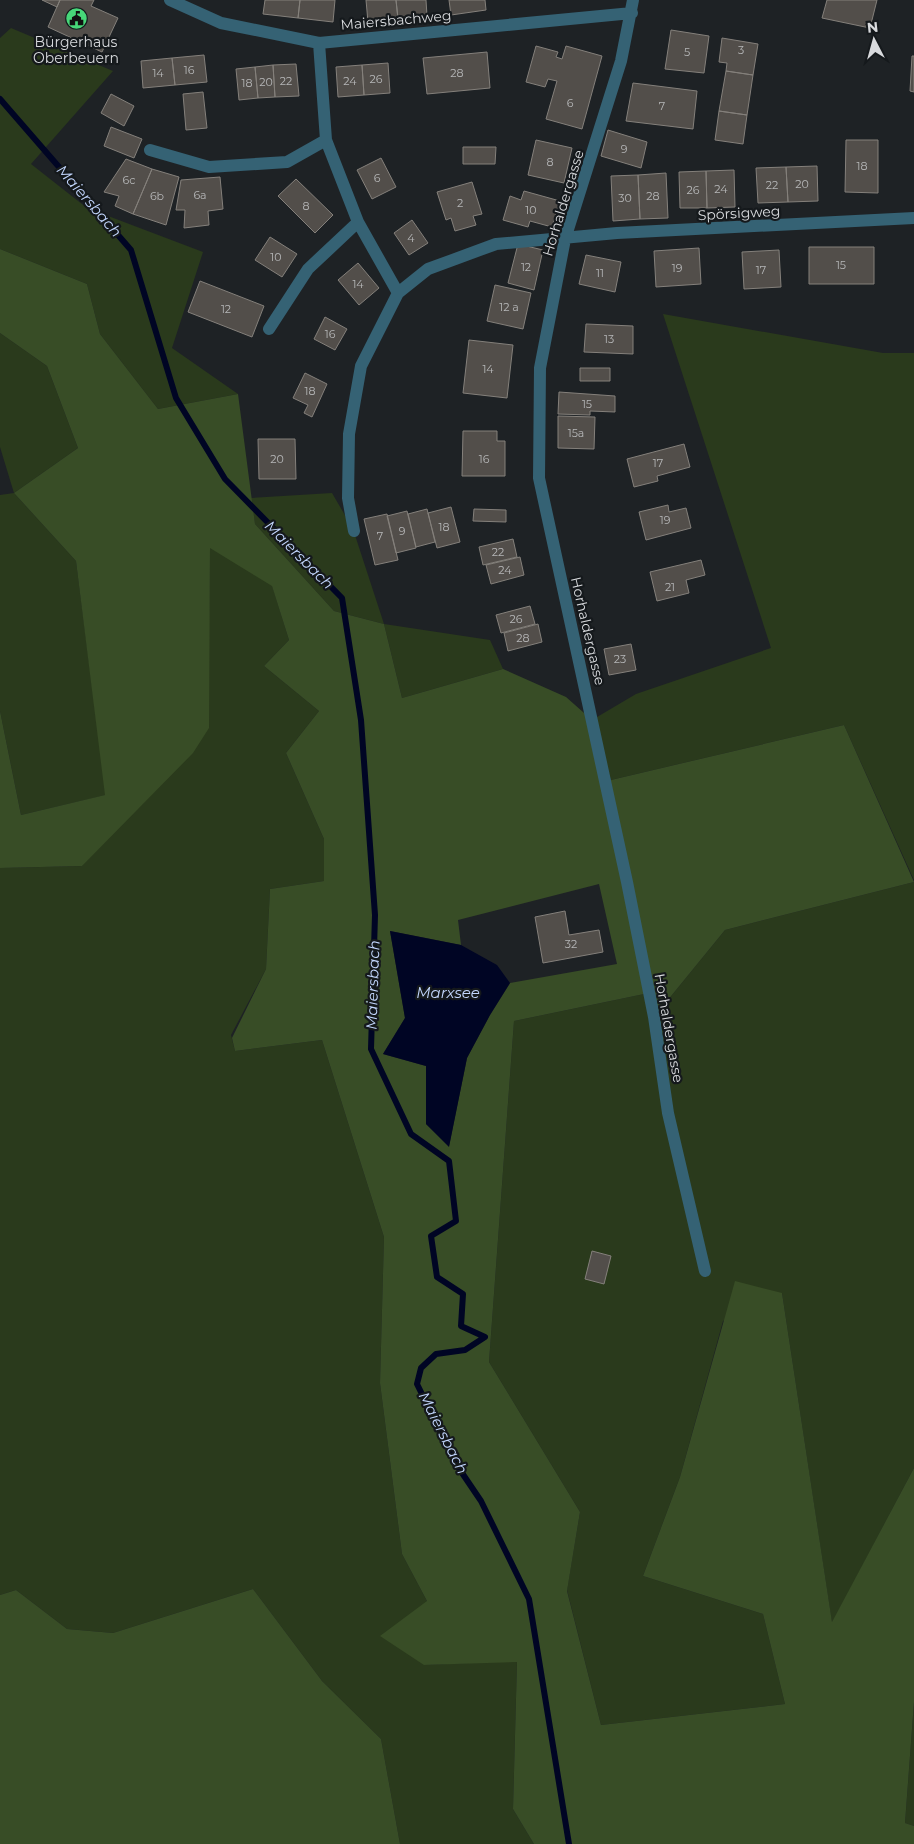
<svg xmlns="http://www.w3.org/2000/svg" width="914" height="1844" viewBox="0 0 914 1844" font-family="Montserrat,sans-serif">
  <style>
    .green { fill: #2a3a1c }
    .forest { fill: #384d26; fill-rule: evenodd }
    .water { fill: #000524 }
    .lines { fill: none; stroke-linecap: round; stroke-linejoin: round }
    .stream { stroke: #000524; stroke-width: 6 }
    .building { fill: #524e4a; stroke: #84807b }
    .minor { stroke: #356274; stroke-width: 12 }
    .labels { text-anchor: middle; stroke-width: 4.5; stroke-linejoin: round; paint-order: stroke }
    .number-label { font-size: 11px; fill: #b6b7b8 }
    .street-label { font-size: 14px; fill: #d8dadd; stroke: #15191c }
    .poi-label { font-size: 14px; fill: #d8dadd; stroke: #15191c }
    .water-label { font-size: 15px; font-style: italic; fill: #c3d7fe; stroke: #15191c }
  </style>
  <rect width="100%" height="100%" fill="#1e2225"/>
  <!-- green -->
  <path class="green" d="M11 28 113 71 31 164 87 208 203 252 172 348 238 394 158 409 100 334 87 284 0 249V38Z
    M663 314 883 353H914V880L844 725 611 780 592 720 636 694 771 648Z
    M0 333 47 366 78 448 14 493 76 561 106 795 21 815 0 711V495L14 493 0 447Z
    M332 493 353 529 384 624 490 640 503 669 402 698 384 624 334 611 255 524 251 498Z
    M210 547 272 585 289 640 264 666 319 711 286 753 324 839V881L270 889 266 969 231 1035 235 1051 322 1040 384 1237 380 1383 402 1554 427 1601 424 1665 517 1661 513 1809 534 1844H400L381 1739 322 1681 253 1589 113 1633 67 1629 16 1590 0 1595V868L82 866 209 620Z
    M914 882V1468L832 1623 782 1293 723 1321 680 1477 643 1576 763 1614 785 1704 601 1725 567 1590 580 1512 489 1362 514 1021 649 993 654 1017 725 930Z
    M914 1702V1826L905 1823Z"/>
  <!-- forest -->
  <path class="forest" d="M0 249 87 284 100 334 158 409 238 394 255 524 334 611 384 624 402 698 503 669 566 697 592 720 611 780 844 725 914 882 725 930 654 1017 649 993 514 1021 489 1362 580 1512 567 1591 601 1725 785 1704 763 1614 643 1576 680 1477 735 1281 782 1293 832 1622 914 1468V1702L905 1823 914 1826V1844H534L513 1809 517 1662 424 1665 380 1636 427 1601 402 1554 380 1383 384 1237 322 1040 235 1051 232 1038 266 969 270 889 324 881V839L286 753 319 711 264 666 289 640 272 586 210 548 209 728 193 753 82 866 0 868V711L21 815 105 795 76 561 14 493 78 448 47 366 0 333ZM599 884 617 964 510 983 490 1015 467 1058 449 1146 426 1124V1066L383 1054 405 1018 390 931 461 945 458 920Z
    M253 1589 322 1681 381 1739 400 1844H0V1595L16 1590 67 1629 113 1633Z"/>
  <!-- water -->
  <path class="water" d="M390 931 461 945 497 965 510 983 490 1015 467 1058 449 1147 426 1124V1066L383 1054 405 1018Z"/>
  <g class="lines">
    <!-- stream -->
    <path class="stream" d="M0 99 131 250 176 398 225 479 342 598 361 720 375 915 371 1049 411 1134 449 1161 456 1221 431 1236 437 1277 463 1294 461 1326 485 1337 465 1350 436 1354 421 1368 417 1384 458 1467 481 1501 529 1599 569 1844"/>
  </g>
  <!-- building -->
  <path class="building" d="M42 0H60L57 7Z
    M60 0H94L91 6 118 18 102 52 48 27Z
    M265 0H300L298 18 263 14Z
    M300 0H335L333 22 298 18Z
    M366 0H396L398 19 368 22Z
    M396 0H426L427 16 398 19Z
    M449 0H485L486 10 451 15Z
    M827 0H877L870 28 822 18Z
    M671 30 709 36 704 73 665 69Z
    M722 38 758 44 753 75 726 71 727 63 719 62Z
    M536 46 558 52 556 57 562 59 566 46 602 56 582 129 546 119 557 81 548 79 545 87 526 82Z
    M487 52 490 88 427 94 423 58Z
    M204 55 207 82 175 85 172 58Z
    M912 56H914V92L910 91Z
    M172 58 175 85 143 88 141 61Z
    M388 63 390 93 364 95 362 65Z
    M296 64 299 96 275 97 273 65Z
    M273 65 275 97 258 98 255 67Z
    M362 65 364 95 338 97 336 67Z
    M255 67 258 98 239 100 236 69Z
    M726 71 753 75 747 115 719 111Z
    M633 83 697 91 693 129 626 121Z
    M203 92 207 128 186 130 183 94Z
    M111 94 134 106 124 126 101 113Z
    M719 111 747 115 743 144 715 140Z
    M111 127 142 139 134 158 104 146Z
    M608 130 647 142 641 168 601 156Z
    M536 140 572 148 564 183 528 175Z
    M846 140H878V193L845 192Z
    M463 147H496L495 164H463Z
    M381 158 396 187 372 199 357 170Z
    M126 159 152 169 133 214 115 206 119 196 104 192Z
    M817 166 818 201 788 202 786 167Z
    M786 167 788 202 758 203 756 168Z
    M152 169 179 177 166 225 133 214Z
    M734 170 735 207 707 208 706 171Z
    M706 171 707 208H680L679 172Z
    M666 173 668 218 640 219 638 175Z
    M638 175 640 219 613 221 611 176Z
    M220 177 223 209 208 211 209 225 184 228 185 210H176L181 180Z
    M296 179 333 215 315 233 278 196Z
    M472 182 482 214 473 216 476 225 455 231 451 218 446 220 437 192Z
    M524 191 560 201 552 227 530 221 528 227 503 220 510 196 521 200Z
    M412 220 428 243 409 255 394 233Z
    M270 237 297 254 282 277 255 260Z
    M518 244 543 250 534 290 508 283Z
    M809 247H874V284H809Z
    M699 248 701 284 656 287 654 251Z
    M779 250 781 287 744 289 742 252Z
    M586 255 621 262 615 292 579 284Z
    M358 263 379 288 359 305 338 280Z
    M200 281 264 306 252 337 188 312Z
    M495 285 531 293 523 329 487 321Z
    M325 317 347 329 335 350 314 339Z
    M586 324 633 326V354L584 352Z
    M469 340 513 345 507 398 463 393Z
    M580 368H610V381H580Z
    M305 373 327 384 312 417 304 413 308 405 293 398Z
    M559 392 615 396V412L590 411V415L558 414Z
    M558 416 595 417 594 449 558 448Z
    M463 431H497V441H505V476H462Z
    M258 439H295L296 479H259Z
    M684 444 690 467 657 476 658 481 634 487 627 459Z
    M668 505 669 512 686 508 691 528 646 540 639 512Z
    M451 507 460 542 437 548 428 513Z
    M427 509 435 542 416 547 408 514Z
    M474 509 506 510V522L473 521Z
    M407 511 416 548 396 553 387 516Z
    M387 514 398 560 375 565 364 519Z
    M513 539 517 557 483 565 479 547Z
    M520 557 524 575 491 584 486 565Z
    M701 560 705 575 686 580 689 593 657 601 650 572Z
    M530 606 535 624 501 633 496 615Z
    M538 624 542 642 508 651 504 633Z
    M631 644 636 670 609 675 604 649Z
    M565 911 569 935 599 930 603 952 543 963 535 917Z
    M592 1251 611 1256 604 1284 585 1279Z"/>
  <g class="lines">
    <!-- minor -->
    <path class="minor" d="M170 0 221 23 319 43 632 13
      M633 0 621 61 565 239 540 368 539 478 627 882 654 1017 668 1113 705 1271
      M319 43 326 140 358 222 398 293
      M150 150 209 167 287 162 326 140
      M269 329 308 269 358 222
      M354 531 348 498 349 434 361 366 398 293 428 269 496 244 617 233 914 218"/>
  </g>
  <!-- icons -->
  <defs>
    <symbol id="civic-disc" viewBox="-11 -11 22 22"><circle r="9.5" fill="#47d779" stroke="#15191c"/><path d="M-.6-6.5H3V-4.5H.6V-3L4-1V1h2V6H-6V1h2V-1L-.6-3ZM-1.2 2.5V6h2.4V2.5Z" fill="#111"/></symbol>
  </defs>
  <g fill-rule="evenodd">
    <use href="#civic-disc" x="64" y="6" width="25" height="25"/>
  </g>
  <g class="labels">
    <!-- number labels -->
    <g class="number-label">
      <text x="741" y="54">3</text>
      <text x="687" y="56">5</text>
      <text x="189" y="74">16</text>
      <text x="158" y="77">14</text>
      <text x="457" y="77">28</text>
      <text x="376" y="83">26</text>
      <text x="286" y="85">22</text>
      <text x="350" y="85">24</text>
      <text x="266" y="86">20</text>
      <text x="247" y="87">18</text>
      <text x="570" y="107">6</text>
      <text x="662" y="110">7</text>
      <text x="624" y="153">9</text>
      <text x="550" y="166">8</text>
      <text x="862" y="170">18</text>
      <text x="377" y="182">6</text>
      <text x="129" y="184">6c</text>
      <text x="802" y="188">20</text>
      <text x="772" y="189">22</text>
      <text x="721" y="193">24</text>
      <text x="693" y="194">26</text>
      <text x="200" y="199">6a</text>
      <text x="157" y="200">6b</text>
      <text x="653" y="200">28</text>
      <text x="625" y="202">30</text>
      <text x="460" y="207">2</text>
      <text x="306" y="210">8</text>
      <text x="531" y="214">10</text>
      <text x="411" y="242">4</text>
      <text x="276" y="261">10</text>
      <text x="841" y="269">15</text>
      <text x="526" y="271">12</text>
      <text x="677" y="272">19</text>
      <text x="761" y="274">17</text>
      <text x="600" y="277">11</text>
      <text x="358" y="288">14</text>
      <text x="509" y="311">12 a</text>
      <text x="226" y="313">12</text>
      <text x="330" y="338">16</text>
      <text x="609" y="343">13</text>
      <text x="488" y="373">14</text>
      <text x="310" y="395">18</text>
      <text x="587" y="408">15</text>
      <text x="576" y="437">15a</text>
      <text x="277" y="463">20</text>
      <text x="484" y="463">16</text>
      <text x="658" y="467">17</text>
      <text x="665" y="524">19</text>
      <text x="444" y="531">18</text>
      <text x="402" y="535">9</text>
      <text x="380" y="540">7</text>
      <text x="498" y="556">22</text>
      <text x="505" y="574">24</text>
      <text x="670" y="591">21</text>
      <text x="516" y="623">26</text>
      <text x="523" y="642">28</text>
      <text x="620" y="663">23</text>
      <text x="571" y="948">32</text>
    </g>
    <!-- street labels -->
    <g class="street-label">
      <text transform="translate(396 20) rotate(-5)" y="5">Maiersbachweg</text>
      <text transform="translate(563 203) rotate(-73)" y="5">Horhaldergasse</text>
      <text transform="translate(739 213) rotate(-3)" y="5">Spörsigweg</text>
      <text transform="translate(588 631) rotate(77)" y="5">Horhaldergasse</text>
      <text transform="translate(669 1028) rotate(80)" y="5">Horhaldergasse</text>
    </g>
    <!-- poi labels -->
    <g class="poi-label">
      <text x="76" y="47">Bürgerhaus<tspan x="76" dy="16">Oberbeuern</tspan></text>
    </g>
    <!-- water labels -->
    <g class="water-label">
      <text transform="translate(89 201) rotate(49)" y="5">Maiersbach</text>
      <text transform="translate(299 555) rotate(45)" y="5">Maiersbach</text>
      <text transform="translate(373 985) rotate(-88)" y="5">Maiersbach</text>
      <text x="448" y="998">Marxsee</text>
      <text transform="translate(443 1433) rotate(63)" y="5">Maiersbach</text>
    </g>
  </g>
  <!-- north arrow -->
  <g transform="translate(874 40) rotate(354)" stroke="#15191c" stroke-width="4" paint-order="stroke">
  <path d="M0-4L9 19L0 12L-9 19Z" fill="#d8dadd"/>
  <text y="-8" font-size="14" font-weight="bold" text-anchor="middle" fill="#d8dadd">N</text>
  </g>
</svg>
